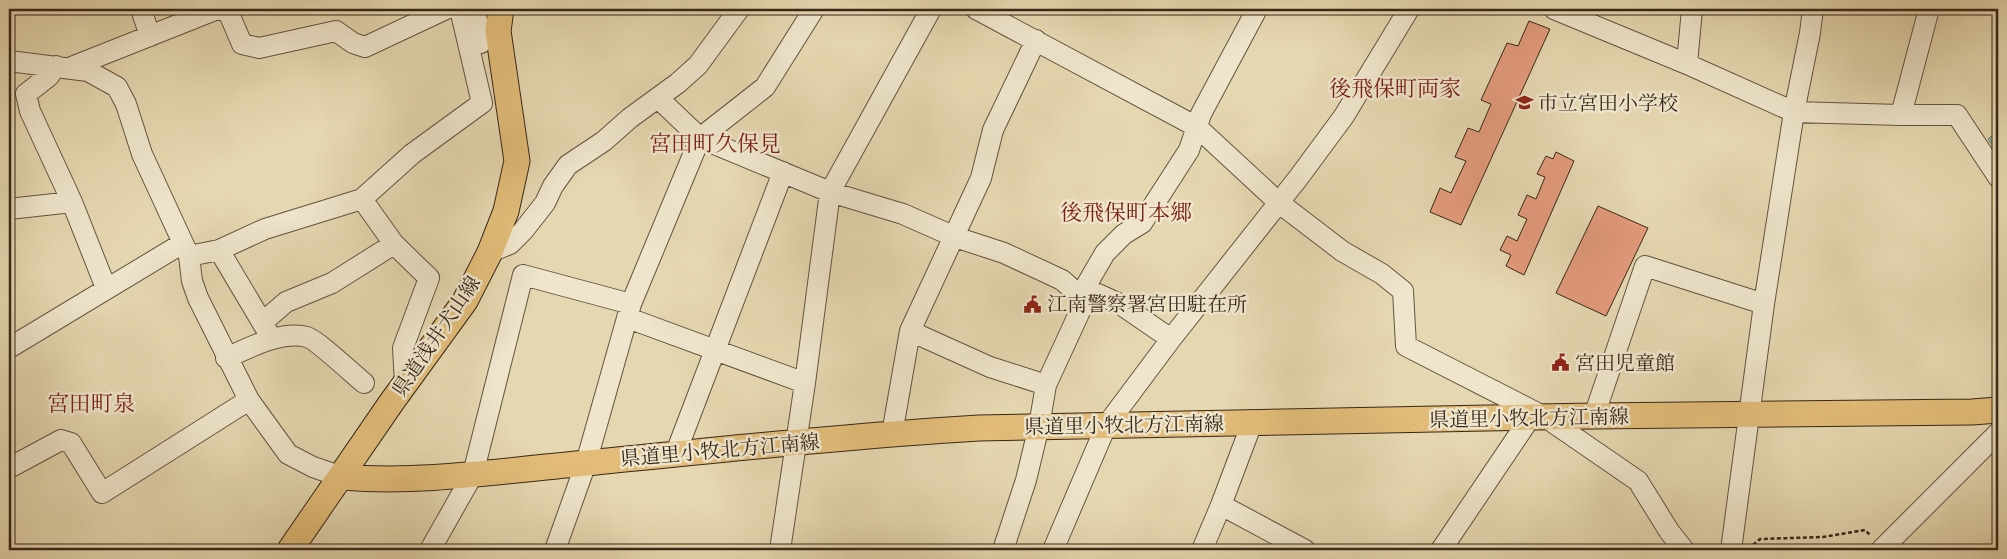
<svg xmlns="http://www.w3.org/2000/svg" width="2007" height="559" viewBox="0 0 2007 559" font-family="'Gentium Book Plus','Noto Serif JP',serif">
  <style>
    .water { fill: #96baa9; stroke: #707f70 }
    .building { fill: #e29a7b; stroke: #37271a }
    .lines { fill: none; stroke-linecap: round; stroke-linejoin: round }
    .minor-casing { stroke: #625340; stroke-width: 22 }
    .major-casing { stroke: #37271a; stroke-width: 27 }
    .path { stroke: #37271a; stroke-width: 2.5; stroke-dasharray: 4 2.5; stroke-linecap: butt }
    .minor { stroke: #eee5cc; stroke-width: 20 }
    .major { stroke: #e2bc78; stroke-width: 25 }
    .labels { text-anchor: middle; stroke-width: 5; stroke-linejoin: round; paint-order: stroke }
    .poi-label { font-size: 20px; fill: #37271a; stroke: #eee5cc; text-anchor: start }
    .street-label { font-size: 20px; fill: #37271a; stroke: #eee5cc }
    .quarter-label { font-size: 22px; fill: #7a1f14; stroke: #eee5cc }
  </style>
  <rect width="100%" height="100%" fill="#e5d7b0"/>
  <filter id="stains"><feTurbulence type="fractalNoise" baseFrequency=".004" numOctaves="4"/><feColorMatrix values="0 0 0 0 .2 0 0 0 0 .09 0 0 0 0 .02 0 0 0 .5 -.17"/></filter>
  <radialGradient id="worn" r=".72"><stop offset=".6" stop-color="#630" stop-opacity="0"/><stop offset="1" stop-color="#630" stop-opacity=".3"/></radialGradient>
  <!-- water -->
  <path class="water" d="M1998 131V154L1988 139Z"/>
  <!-- building -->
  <path class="building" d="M1529 21 1550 29 1461 225 1430 212 1440 188 1451 193 1466 161 1455 157 1468 128 1479 132 1491 104 1481 100 1497 65 1507 43 1518 46Z
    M1556 152 1574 161 1524 275 1506 266 1511 255 1500 250 1507 236 1517 241 1527 219 1518 215 1527 195 1536 199 1545 177 1537 174 1546 156 1553 159Z
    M1598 206 1648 228 1606 316 1556 293Z"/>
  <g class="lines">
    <defs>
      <path id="minor" d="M141 9 150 36
        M475 9 481 43
        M976 9 1197 127 1278 202 1342 251 1382 274 1403 291 1406 346 1545 417 1638 481 1669 531 1684 550
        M1554 9 1687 64 1794 112 1901 115H1957L1998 177
        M1036 40 993 130 981 178 910 331 990 367 1046 385
        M9 61 88 71 117 87 126 104 142 154 189 256 192 281 198 298 249 400 288 454 313 467 342 477
        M1687 64 1692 9
        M56 66 49 76 26 94 30 111 72 202 106 288
        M69 68 215 10 227 9 242 44 259 48 336 31 353 43 365 47 446 9
        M658 98 700 138 830 192 903 214 955 237 1004 253 1062 280 1080 296 1098 294 1120 304 1171 339
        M1901 115 1929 9
        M362 199 394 244 429 278 403 348 405 384
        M9 209 72 202
        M219 250 269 334
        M490 252 510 244 523 231 545 203 553 186 568 165 604 141 630 118 678 83 698 65 739 9
        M189 256 219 250 265 229 362 199 412 154 482 103 460 9
        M628 318 805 383
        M263 322 286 302 332 283 394 244
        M9 348 183 243
        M226 358C249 348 282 330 307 337 317 340 353 374 364 383
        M1594 416 1645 266 1764 304
        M892 434 910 331
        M675 455 783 172
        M9 468 61 440 71 443 102 493 249 400
        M1221 505 1305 550
        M430 550 473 474 523 275 631 304
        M555 550 586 463 631 304 700 138 765 87 814 9
        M780 550 805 383 830 192 931 9
        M1003 550 1026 480 1039 426 1046 385 1081 309 1080 296 1105 253 1124 234 1142 223 1189 150 1201 114 1257 9
        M1053 550 1106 426 1171 339 1299 177 1344 116 1409 9
        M1202 550 1221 505 1252 423
        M1441 550 1530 418
        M1731 550 1764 304 1794 112 1810 33 1813 9
        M1881 550 1998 433"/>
      <path id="major" d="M342 477C423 484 506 470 587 463 717 450 848 436 979 428L1594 416 1972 412 1998 410
        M290 550 391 403 465 301 490 252 506 211 517 161 498 31 501 9"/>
    </defs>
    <!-- minor casing -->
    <use href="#minor" class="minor-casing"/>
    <!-- major casing -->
    <use href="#major" class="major-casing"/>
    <!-- path -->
    <path class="path" d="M1748 549 1760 539 1823 537 1865 530 1871 536"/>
    <!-- minor -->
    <use href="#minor" class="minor"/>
    <!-- major -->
    <use href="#major" class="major"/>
  </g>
  <!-- icons -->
  <defs>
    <symbol id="school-bare" viewBox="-9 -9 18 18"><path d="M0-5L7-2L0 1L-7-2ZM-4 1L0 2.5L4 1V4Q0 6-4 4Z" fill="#8f2418" stroke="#eee5cc" stroke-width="2.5" paint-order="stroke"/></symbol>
    <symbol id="civic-bare" viewBox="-9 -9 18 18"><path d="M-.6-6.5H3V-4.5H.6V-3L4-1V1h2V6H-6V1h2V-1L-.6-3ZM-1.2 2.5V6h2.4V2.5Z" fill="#8f2418" stroke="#eee5cc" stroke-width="2.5" paint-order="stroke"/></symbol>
  </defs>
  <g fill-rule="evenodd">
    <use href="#school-bare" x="1512" y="90" width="25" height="25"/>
    <use href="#civic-bare" x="1020" y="292" width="25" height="25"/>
    <use href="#civic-bare" x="1548" y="350" width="25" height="25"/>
  </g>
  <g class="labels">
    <!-- poi labels -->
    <g class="poi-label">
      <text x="1538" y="110">市立宮田小学校</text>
      <text x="1047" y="311">江南警察署宮田駐在所</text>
      <text x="1575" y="370">宮田児童館</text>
    </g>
    <!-- street labels -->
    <g class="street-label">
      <text transform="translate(436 336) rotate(-56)" y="7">県道浅井犬山線</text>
      <text transform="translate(1529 418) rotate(-1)" y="7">県道里小牧北方江南線</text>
      <text transform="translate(1124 425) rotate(-1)" y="7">県道里小牧北方江南線</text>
      <text transform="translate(720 450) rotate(-5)" y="7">県道里小牧北方江南線</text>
    </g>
    <!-- quarter labels -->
    <g class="quarter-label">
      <text x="1395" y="96">後飛保町両家</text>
      <text x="715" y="151">宮田町久保見</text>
      <text x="1126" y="220">後飛保町本郷</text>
      <text x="91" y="411">宮田町泉</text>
    </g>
  </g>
  <!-- margin -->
  <rect width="2007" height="559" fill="none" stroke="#e5d7b0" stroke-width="30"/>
  <rect x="10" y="10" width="1987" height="539" fill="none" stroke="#37271a" stroke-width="2.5"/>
  <rect x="15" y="15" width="1977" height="529" fill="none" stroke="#37271a"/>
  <rect width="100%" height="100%" filter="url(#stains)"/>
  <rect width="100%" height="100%" fill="url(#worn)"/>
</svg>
